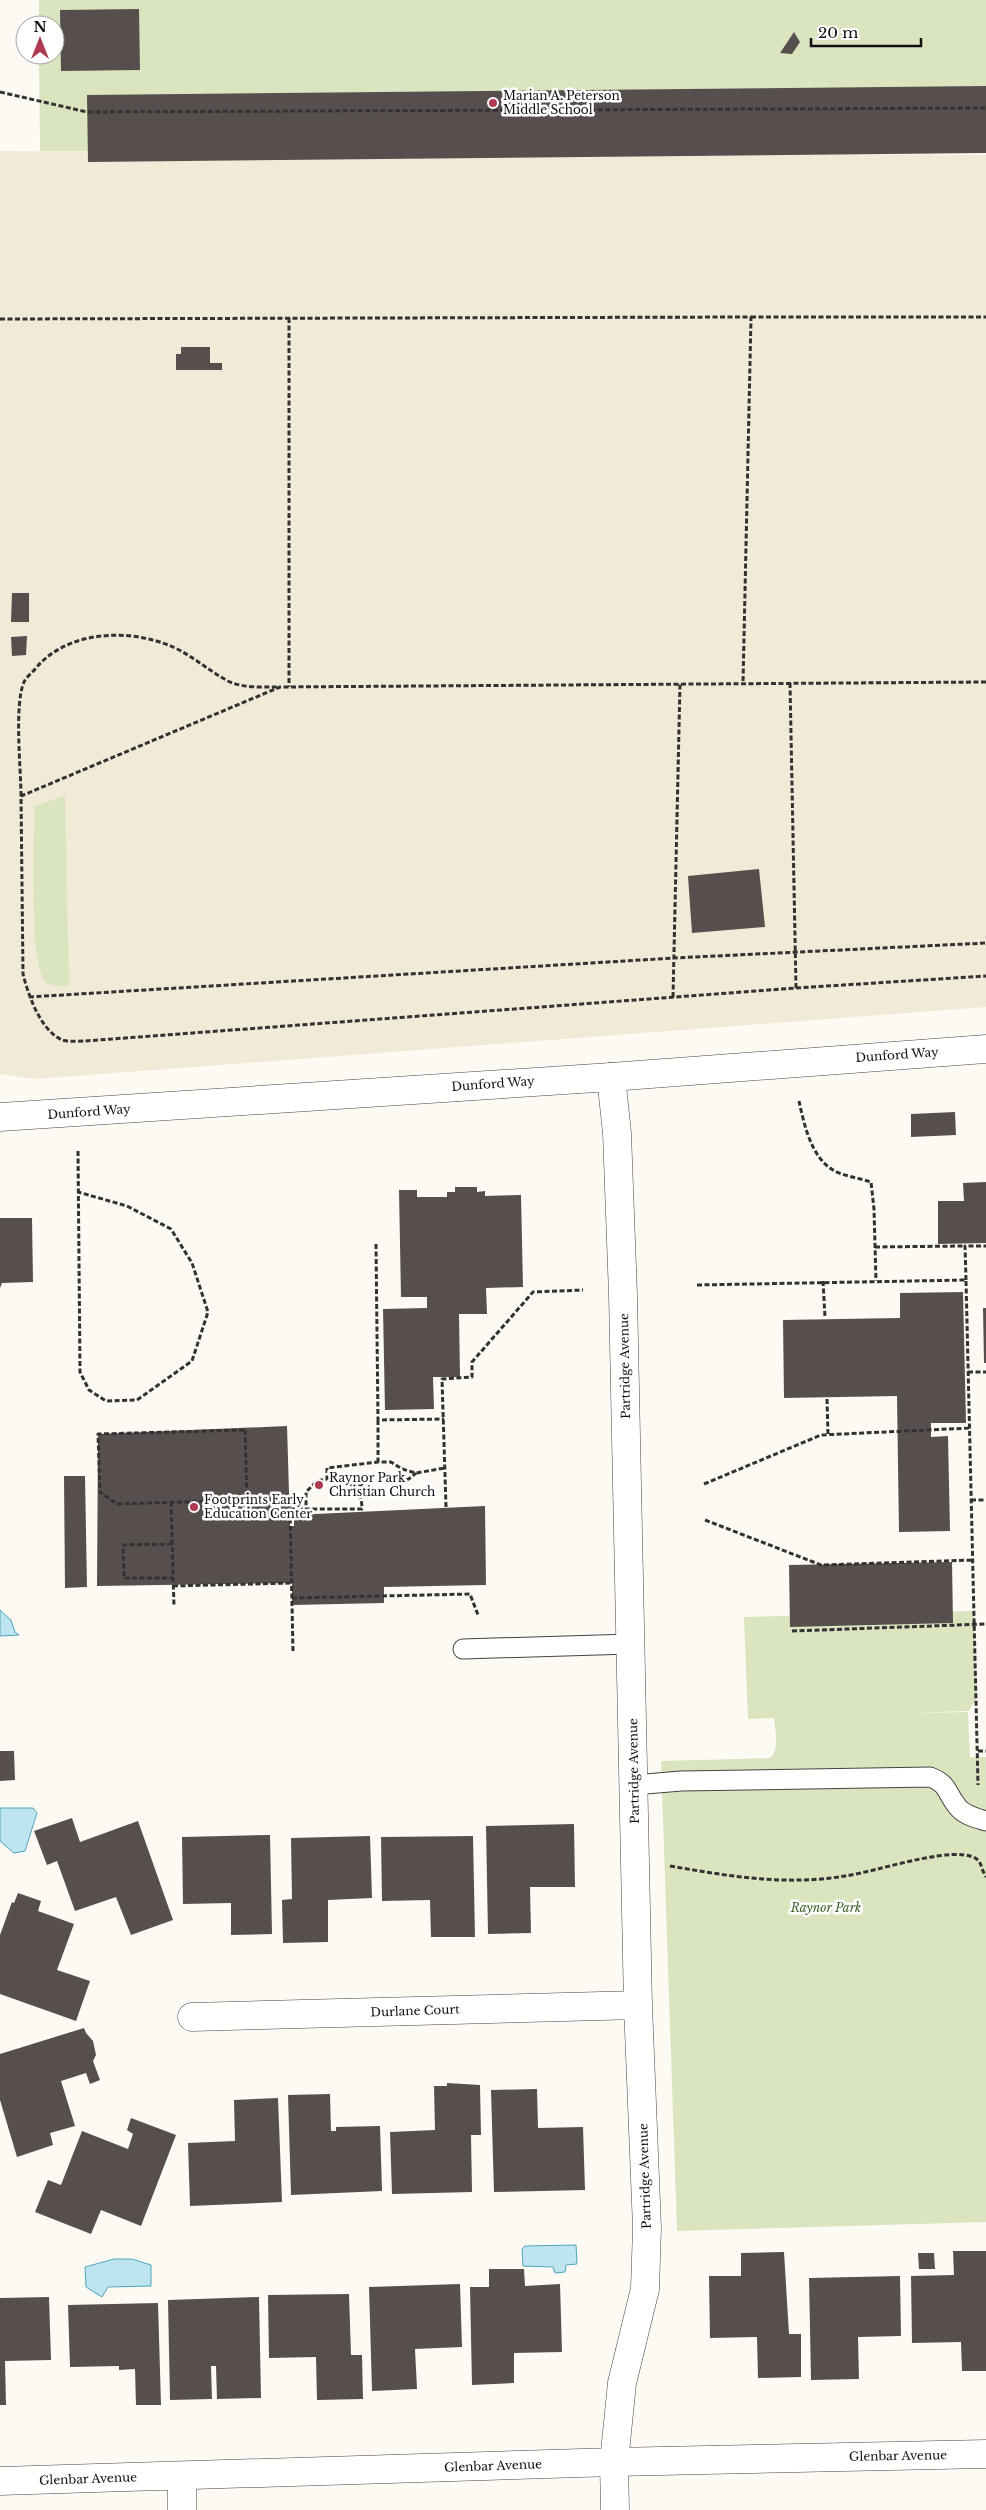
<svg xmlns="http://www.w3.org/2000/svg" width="986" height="2510" viewBox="0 0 986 2510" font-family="'Libre Baskerville',serif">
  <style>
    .farmland { fill: #f1ead6 }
    .green { fill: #dae5c0 }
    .water { fill: #bee5ef; stroke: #4ea5bd }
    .building { fill: #574f4d }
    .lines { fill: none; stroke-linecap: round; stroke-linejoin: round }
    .service-casing { stroke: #434343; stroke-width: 21 }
    .minor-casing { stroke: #434343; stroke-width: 29 }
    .tertiary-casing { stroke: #434343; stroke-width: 29 }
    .path { stroke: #323232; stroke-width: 3; stroke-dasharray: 5 2.5; stroke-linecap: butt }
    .service { stroke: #fff; stroke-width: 19 }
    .minor { stroke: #fff; stroke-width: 28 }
    .tertiary { stroke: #fff; stroke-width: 28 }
    .poi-dot { fill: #af3853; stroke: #fff; stroke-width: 2 }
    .labels { text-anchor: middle; stroke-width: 5; stroke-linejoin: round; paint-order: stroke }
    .poi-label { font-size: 12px; fill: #101010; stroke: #fff; text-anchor: start }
    .street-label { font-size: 12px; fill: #101010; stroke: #fff }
    .park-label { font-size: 12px; font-style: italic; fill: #3d6027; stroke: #fff }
  </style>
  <rect width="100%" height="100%" fill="#fdfaf4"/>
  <!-- farmland -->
  <path class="farmland" d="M0 151 986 155V1007L35 1079 0 1074Z"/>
  <!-- green -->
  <path class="green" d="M39 0H986V151H40L39 55H55V25H39Z
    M65 795 69 986C61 986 52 987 46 982 28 967 35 837 34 807Z
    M974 1611 977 1697 969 1711 911 1713 968 1712 970 1757H986V2222L677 2231 661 1761 770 1758C780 1749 775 1731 774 1718L748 1719 744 1617Z"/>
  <!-- water -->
  <path class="water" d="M0 1610 11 1620 15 1632 19 1635 0 1636Z
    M0 1808H33L37 1813 25 1851 14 1853 0 1841Z
    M576 2245 577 2264 566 2265 565 2272 555 2273 553 2267 523 2266 522 2249 525 2246Z
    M114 2259H132L151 2265V2286L108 2287 102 2297 86 2287 85 2267Z"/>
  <!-- building -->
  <path class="building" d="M139 9 140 70 61 71 60 10Z
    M794 32 800 42 792 54 780 53Z
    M986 86V153L88 162 87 95Z
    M181 347H210V363H222V370H176V354H181Z
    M12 593H29V622H11Z
    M27 636 26 655 12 656 11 637Z
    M759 869 765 927 692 933 688 876Z
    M955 1112 956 1135 911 1137V1114Z
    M986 1182V1243L938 1244V1201H964L963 1183Z
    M455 1187H477V1192L485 1191V1196L521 1195 523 1287 486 1288 487 1314H459L460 1377H433L434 1409 385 1410 383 1309 427 1308V1297H401L399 1190H417V1197H447V1192H455Z
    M0 1218H32L33 1282 2 1283 0 1288Z
    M963 1292 966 1423H931V1437L948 1436 950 1531 899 1532 897 1396 784 1398 783 1320 900 1318V1293Z
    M983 1308H986V1363H984Z
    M287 1426 290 1526H294V1515L485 1506 486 1585 384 1587V1603L292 1605V1583L97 1586 98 1434Z
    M64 1476H85L87 1587 65 1588Z
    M952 1562 953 1623 790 1627 789 1565Z
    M0 1751H14L15 1780 0 1781Z
    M72 1818 80 1842 138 1821 173 1920 131 1935 116 1897 75 1911 57 1861 47 1865 34 1831Z
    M574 1824 575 1887H530L531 1933 488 1934 486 1826Z
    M270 1835 272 1934 231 1935V1903L183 1904 182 1837Z
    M370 1836 372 1898 328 1900V1942L283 1943 282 1900 292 1899 291 1838Z
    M473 1836 475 1937H431L430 1900 382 1901 381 1837Z
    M18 1893 41 1901 38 1911 74 1924 57 1970 90 1981 76 2021 0 1994V1935L12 1902 14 1903Z
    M84 2028 86 2033 93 2041 96 2055 93 2061 100 2080 90 2084 86 2073 61 2081 75 2126 50 2133 53 2145 17 2157 0 2100V2054Z
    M447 2083 480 2085 481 2135H471L472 2192 392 2194 390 2132 435 2130 434 2086H447Z
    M537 2089 538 2128 583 2127 585 2190 494 2192 491 2090Z
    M330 2094 331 2131H336V2127L380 2126 382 2191 291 2195 288 2095Z
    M278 2098 282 2202 190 2206 188 2143 235 2141 234 2100Z
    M131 2118 176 2135 141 2226 101 2210 91 2234 35 2212 48 2180 61 2185 82 2131 128 2149 133 2134 127 2130Z
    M953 2251H986V2371H962L961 2342 912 2343 911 2276 954 2275Z
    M784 2252 789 2334H801V2377L758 2378 757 2337 710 2338 709 2276H741V2253Z
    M918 2253H934L935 2269H919Z
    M489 2269H524L525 2286 560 2284 562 2352 514 2353V2383L472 2385 470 2287H489Z
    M900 2276 901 2336 858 2337 859 2379 811 2380 809 2278Z
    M460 2284 462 2347 415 2349 417 2389 372 2391 369 2287Z
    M349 2294 351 2355H362L363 2399 317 2400 316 2357 269 2358 268 2295Z
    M49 2297 51 2360 5 2361 6 2405H0V2298Z
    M259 2297 261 2398 217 2399 216 2366H211L212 2399 170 2400 168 2300Z
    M158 2303 161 2405H136L135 2369 119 2370V2366L70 2367 68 2305Z"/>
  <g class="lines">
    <defs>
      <path id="service" d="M463 1649 631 1644
        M634 1785 681 1781 930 1777C949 1784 946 1793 957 1806 963 1815 976 1818 986 1821"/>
      <path id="minor" d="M611 1077 617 1133 623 1295 638 2005 647 2228 645 2289 622 2383 614 2462 615 2510
        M192 2017 638 2005
        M182 2476V2510
        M0 2481 614 2462 986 2454"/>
      <path id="tertiary" d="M0 1117 611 1077 986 1049"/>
    </defs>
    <!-- service casing -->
    <use href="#service" class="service-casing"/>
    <!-- minor casing -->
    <use href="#minor" class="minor-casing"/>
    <!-- tertiary casing -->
    <use href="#tertiary" class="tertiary-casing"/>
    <!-- path -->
    <path class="path" d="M0 92 87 112 986 108
      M751 317H986
      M289 318V687
      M0 319 751 317 743 683
      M986 682 280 687 21 796 23 974C28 994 40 1030 62 1040 68 1042 79 1041 85 1041L796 988 986 976
      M790 683 796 988
      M21 796C21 769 14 705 24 682 26 677 33 672 36 668 68 630 130 628 173 647 193 656 209 671 228 681 242 688 261 687 277 687
      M29 997 674 958 986 943
      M673 997 680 684
      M799 1101C804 1124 811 1157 833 1170 843 1176 859 1178 871 1182L874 1209 876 1281
      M78 1151 80 1372 89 1390 106 1401 137 1400 192 1361 208 1312 192 1263 171 1229 127 1206 78 1192
      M376 1244 378 1420 444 1419
      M875 1247 965 1246
      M966 1280 965 1246H986
      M823 1281 825 1317
      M697 1285 966 1280 978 1785
      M968 1372H986
      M827 1399 828 1435
      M378 1420V1462
      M245 1430 247 1500 117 1504 100 1492 98 1434Z
      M327 1479C348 1479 362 1487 362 1509H306V1492L317 1481 327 1479V1468L378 1462H391L402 1469 416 1473 445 1468
      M351 1483 361 1485C365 1482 370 1477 375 1476 393 1471 396 1493 416 1473
      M704 1484 821 1435 970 1428
      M247 1500 287 1498 290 1509
      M971 1500H986
      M171 1502 174 1607
      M446 1507 442 1379 472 1377V1362L533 1292 583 1290
      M705 1520 821 1565 973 1560
      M172 1544 123 1545 124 1578H173
      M173 1586 292 1583
      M292 1598 470 1594 478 1615
      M792 1631 986 1624
      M293 1651 290 1509H306
      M978 1751H986
      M670 1866C728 1876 785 1886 845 1876 878 1871 934 1851 965 1855 984 1858 979 1866 986 1877"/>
    <!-- service -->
    <use href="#service" class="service"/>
    <!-- minor -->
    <use href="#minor" class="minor"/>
    <!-- tertiary -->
    <use href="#tertiary" class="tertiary"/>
  </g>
  <!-- markers -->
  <g class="poi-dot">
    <circle cx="493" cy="103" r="5"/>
    <circle cx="319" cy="1485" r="5"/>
    <circle cx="194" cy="1507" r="5"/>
  </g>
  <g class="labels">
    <!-- poi labels -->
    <g class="poi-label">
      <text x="503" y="100">Marian A. Peterson<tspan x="503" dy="14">Middle School</tspan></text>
      <text x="329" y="1482">Raynor Park<tspan x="329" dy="14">Christian Church</tspan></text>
      <text x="204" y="1504">Footprints Early<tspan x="204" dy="14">Education Center</tspan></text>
    </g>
    <!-- street labels -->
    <g class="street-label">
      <text transform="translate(897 1055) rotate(-4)" y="4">Dunford Way</text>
      <text transform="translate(493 1084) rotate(-4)" y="4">Dunford Way</text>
      <text transform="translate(89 1112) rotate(-4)" y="4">Dunford Way</text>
      <text transform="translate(625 1366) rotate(-91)" y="4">Partridge Avenue</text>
      <text transform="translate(634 1771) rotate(-91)" y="4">Partridge Avenue</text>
      <text transform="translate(415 2011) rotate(-2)" y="4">Durlane Court</text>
      <text transform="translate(645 2176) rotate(-92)" y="4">Partridge Avenue</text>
      <text transform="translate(898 2456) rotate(-1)" y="4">Glenbar Avenue</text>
      <text transform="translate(493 2466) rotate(-2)" y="4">Glenbar Avenue</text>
      <text transform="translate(88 2479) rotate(-2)" y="4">Glenbar Avenue</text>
    </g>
    <!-- park labels -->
    <g class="park-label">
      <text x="826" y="1912">Raynor Park</text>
    </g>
  </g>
  <!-- north arrow -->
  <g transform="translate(40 40)"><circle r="24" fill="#ffffff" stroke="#9f9f9f"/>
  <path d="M0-4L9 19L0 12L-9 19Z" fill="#af3853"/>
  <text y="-8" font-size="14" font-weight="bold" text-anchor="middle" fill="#101010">N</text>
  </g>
  <!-- scale -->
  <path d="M811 38v8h110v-8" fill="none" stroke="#101010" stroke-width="2.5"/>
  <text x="818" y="38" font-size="15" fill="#101010" stroke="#ffffff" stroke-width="4" paint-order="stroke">20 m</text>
</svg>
